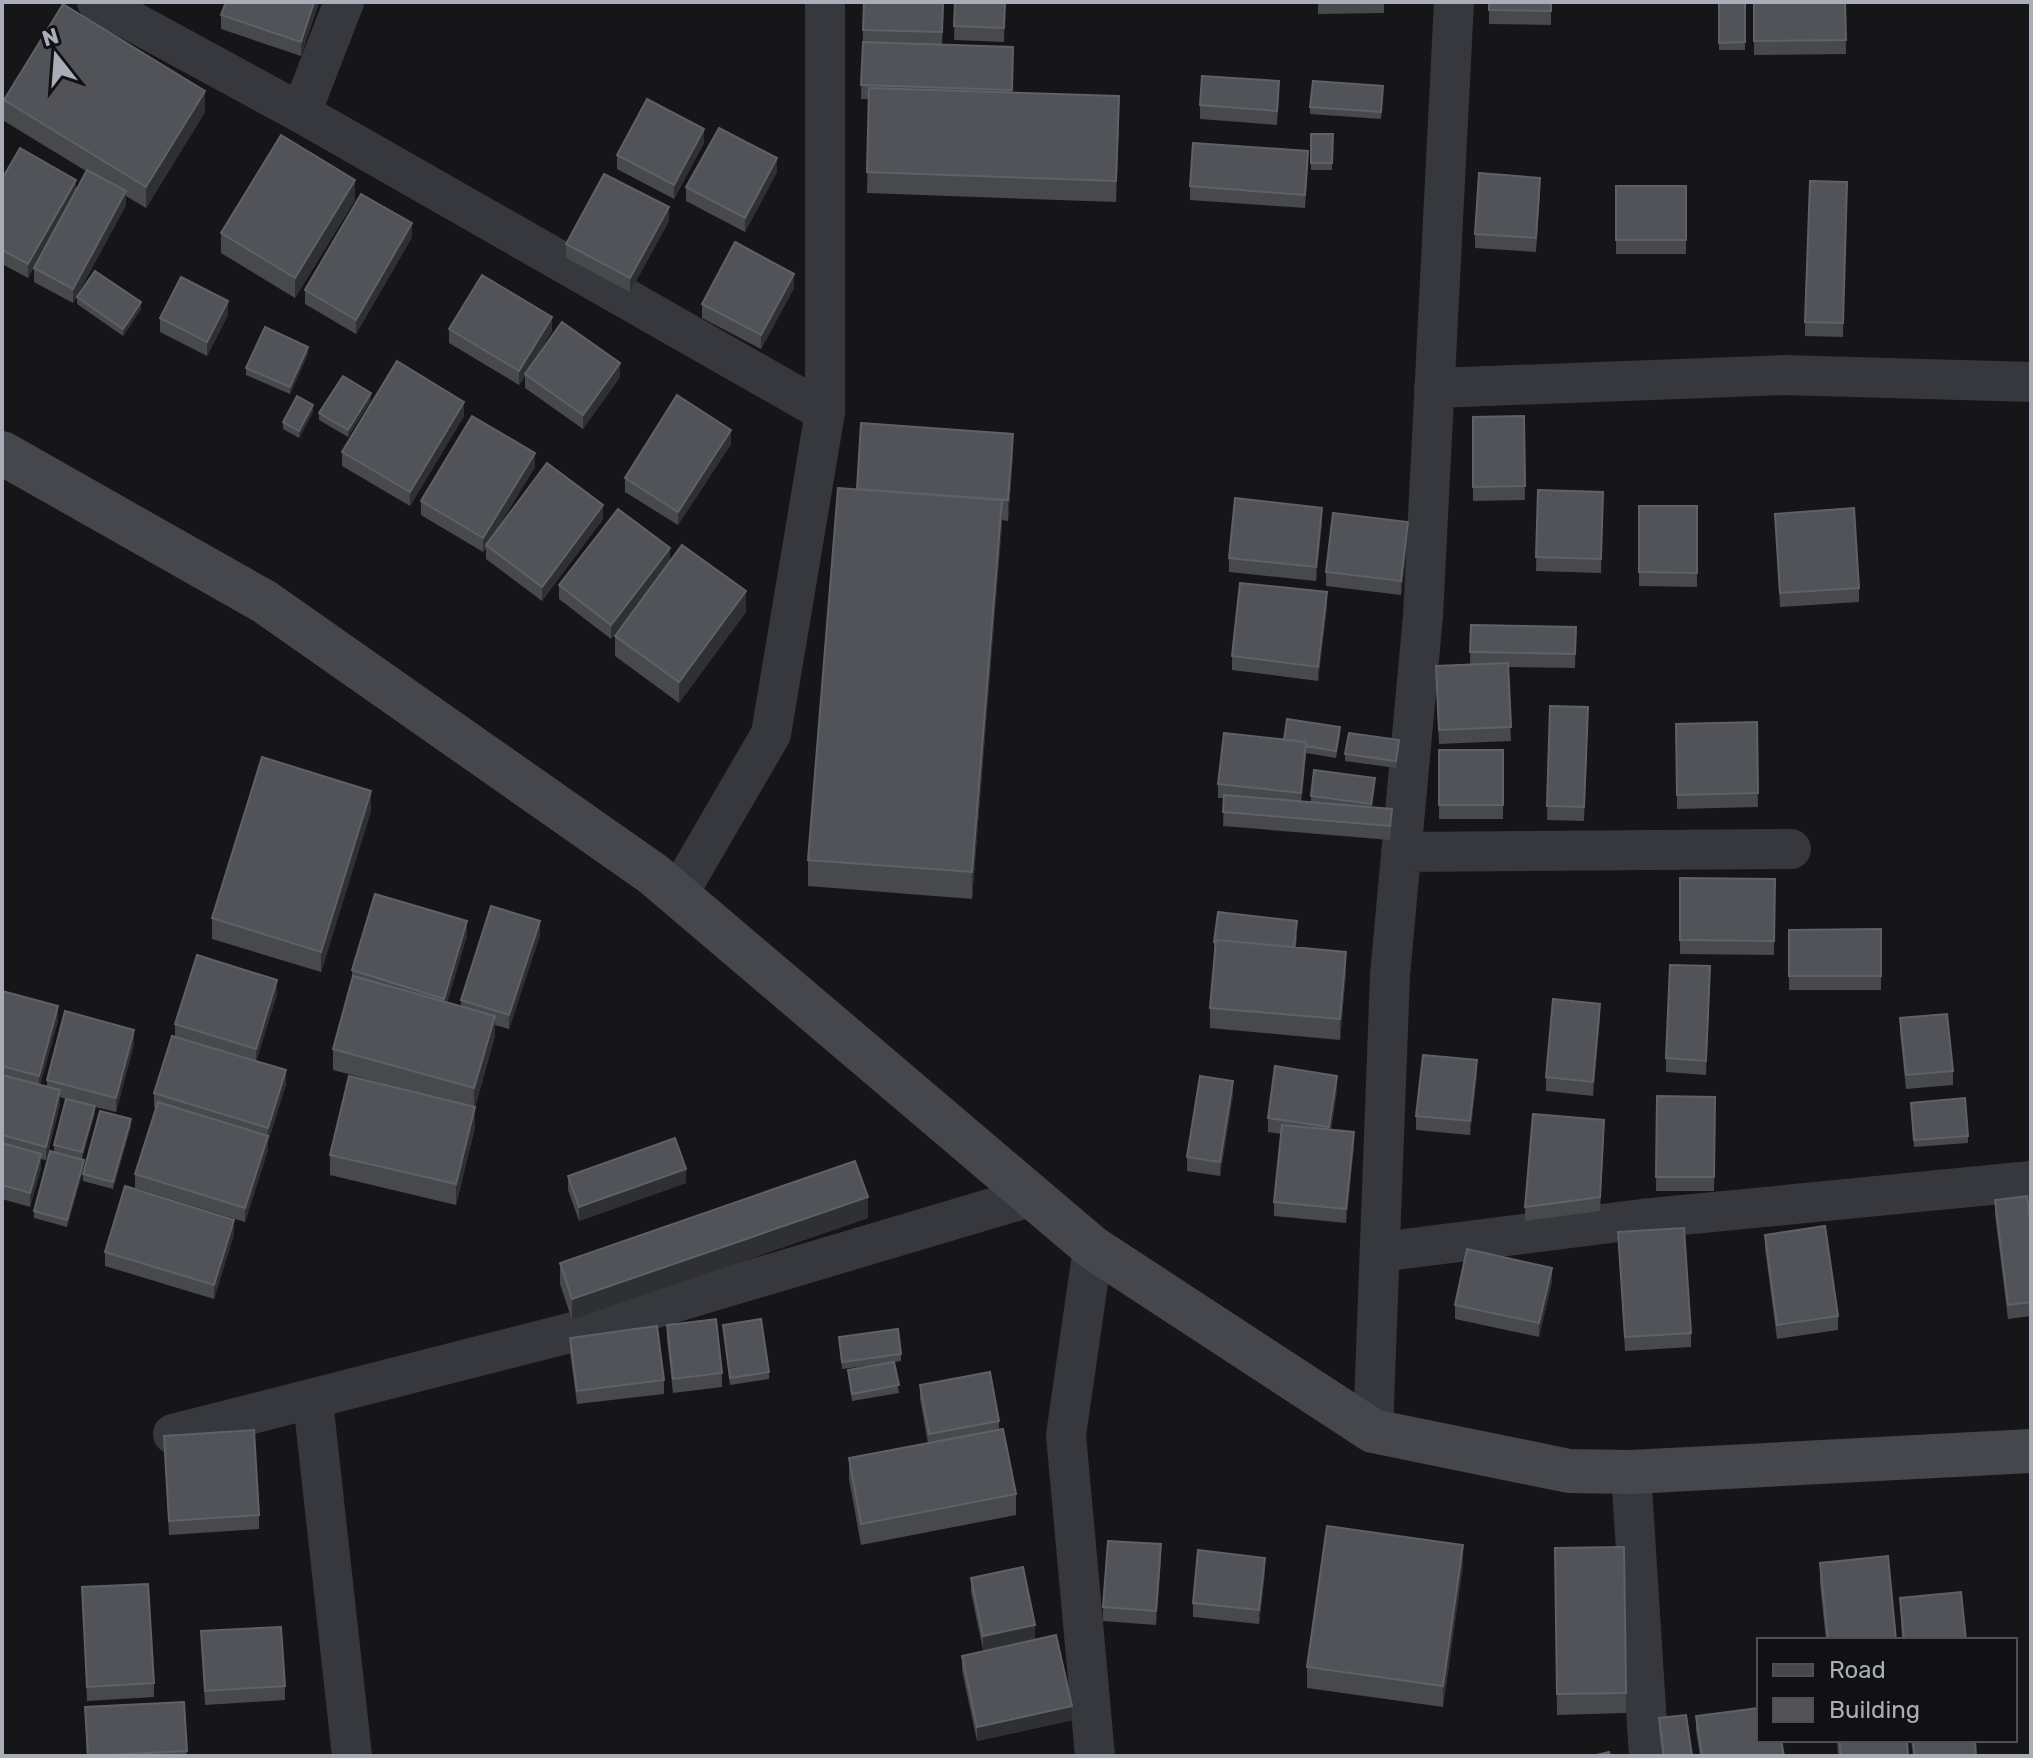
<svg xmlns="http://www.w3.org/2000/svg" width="2033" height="1758" viewBox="0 0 2033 1758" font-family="Rubik,sans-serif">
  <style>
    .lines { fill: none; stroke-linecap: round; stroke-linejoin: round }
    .minor { stroke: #37383d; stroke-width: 40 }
    .secondary { stroke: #45474d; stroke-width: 44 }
    .wall { fill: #47494d }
    .shaded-wall { fill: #2f3033 }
    .building { fill: #525359; stroke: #5f6168; stroke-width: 2 }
  </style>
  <rect width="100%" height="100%" fill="#161618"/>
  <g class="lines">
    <!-- minor -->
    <path class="minor" d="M97 2 301 113 825 412
      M301 113 344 2
      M1434 388 1784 375 2031 382
      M1401 852 1791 849
      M678 894 771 734 825 412V2
      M1093 1248 1066 1435 1095 1756
      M1380 1252 1642 1219 2031 1181
      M313 1401 352 1756
      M1373 1431 1390 975 1423 616 1454 2
      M173 1434 589 1328 1033 1196
      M1631 1472 1649 1756"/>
    <!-- secondary -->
    <path class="secondary" d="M2 453 265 602 653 874 1093 1248 1373 1431 1569 1471 1631 1472 2031 1451"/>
  </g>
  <!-- wall -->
  <path class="wall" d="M226 2H319L301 56 221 29V15Z
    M944 2 942 45 1013 47 1012 92 1119 116 1116 202 867 193 869 99H861L863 30Z
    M955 2H1005L1004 42 954 40Z
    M1318 2H1384V13L1318 14Z
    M1489 2H1551V25L1489 24Z
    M1718 2H1745V50H1719Z
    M1754 2H1845L1846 54 1754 55Z
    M1383 93 1381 119 1310 114V107Z
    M1279 95 1277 125 1200 119V105Z
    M4 100 205 112 146 208 126 196V205L73 303 34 282V268L44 249 28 278 2 264V179L76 190 86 171 4 121Z
    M1311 134H1333L1332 170H1311Z
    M704 143 674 199 617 169V155Z
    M1308 165 1305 208 1190 200V186Z
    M777 172 745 232 686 201V187Z
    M1847 182 1843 337 1805 336V322Z
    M1616 186H1686V254H1616Z
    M1540 192 1536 252 1475 248V234Z
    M355 200 295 298 221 253V233Z
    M669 221 630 292 566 258V244Z
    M412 237 356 334 305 304V290Z
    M794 288 761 349 702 318V304Z
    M77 297 141 309 123 336 77 304Z
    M228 315 207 356 160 332V318Z
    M449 329 552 331 531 366 620 377 583 429 525 388V376L519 385 449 343Z
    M308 354 290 394 246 375V368Z
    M371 400 348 437 319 420V413Z
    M313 412 299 438 283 429V422Z
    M464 416 410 506 342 466V452Z
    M1524 416 1525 500 1473 501V417Z
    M731 444 678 525 625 492V478Z
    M1013 455 1008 521 1002 520 972 899 808 886V860L857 489Z
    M535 467 494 534 603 519 542 601 486 559V548L483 552 421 515V501Z
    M1538 490 1603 492 1601 573 1536 571Z
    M1639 506H1697V587L1639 586Z
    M1775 514 1859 588V602L1780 607Z
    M1322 522 1316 581 1229 572V558Z
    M1408 536 1401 595 1326 586V572Z
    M670 562 746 612 679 703 615 656V636L665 568 611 639 559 599V585Z
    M1327 606 1318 681 1232 670V656Z
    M1471 625 1576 627 1575 668 1508 667 1511 741 1439 744 1436 680 1470 665Z
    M1550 706 1588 721 1584 821 1547 820Z
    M1757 722 1758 807 1677 809 1676 724Z
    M1340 734 1336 758 1306 753 1301 801 1311 802V796L1375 785 1372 807 1392 823 1390 840 1223 826 1224 798H1218V784L1284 740Z
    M1399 748 1396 768 1345 761V754Z
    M1439 750H1503V819H1439Z
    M371 811 321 972 212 939V918Z
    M1680 878 1775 879 1774 955 1680 954Z
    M1881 929V990H1789V930Z
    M467 935 447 1003 461 1006V1000L540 935 509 1029 495 1025V1036L475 1107V1127L456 1205 330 1175V1155L407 1090 333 1070V1049L352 982V970Z
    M1297 935 1296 947 1346 972 1340 1040 1210 1028V1008L1215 956 1214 942Z
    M1710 980 1706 1075 1666 1072V1058Z
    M2 991 58 1020 40 1085 47 1087V1080L134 1044 116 1112 95 1107V1113L82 1159 54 1152V1145L66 1099 60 1097V1104L46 1160 41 1159V1168L30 1207 2 1199Z
    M277 994 256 1061 286 1084 268 1142V1150L245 1222 135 1188V1174L156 1108 154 1107V1093L175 1037V1024Z
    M1600 1017 1593 1096 1546 1091V1077Z
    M1900 1018 1953 1071V1085L1906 1089 1900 1032Z
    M1477 1074 1470 1135 1416 1130V1116Z
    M1337 1090 1331 1130 1354 1146 1346 1223 1274 1216V1202L1281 1134 1268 1132V1118Z
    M1233 1095 1220 1176 1187 1171V1157Z
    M1657 1096 1715 1097 1714 1191H1656Z
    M1911 1110 1968 1136V1143L1914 1147Z
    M131 1126 113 1189 83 1181V1174Z
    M1604 1134 1600 1211 1525 1221V1207Z
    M84 1167 67 1227 34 1218V1211Z
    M568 1176 686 1183 579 1221 568 1190Z
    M1995 1200 2031 1227V1316L2008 1319 1995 1214Z
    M868 1218 572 1320 560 1284V1263Z
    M1618 1232 1691 1333V1347L1625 1351Z
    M234 1234 214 1299 105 1266V1252Z
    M1765 1235 1838 1316V1330L1777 1339 1765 1248Z
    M1552 1281 1539 1337 1455 1319V1305Z
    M667 1325 722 1373V1387L673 1393 667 1339Z
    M723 1325 769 1372V1379L730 1385Z
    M839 1337 901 1354V1361L894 1362 899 1393 852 1401 848 1370 888 1363 842 1369Z
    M570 1338 664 1380V1394L577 1404 570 1352Z
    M920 1385 999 1421V1429L1016 1494V1515L861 1545 849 1479V1458L928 1443 920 1399Z
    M164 1436 259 1515V1529L169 1535Z
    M1555 1548 1626 1693V1713L1557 1715Z
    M1161 1558 1156 1625 1103 1621V1607Z
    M1820 1563 1896 1640H1826L1820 1584Z
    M1463 1565 1443 1707 1307 1688V1667Z
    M1265 1572 1259 1624 1193 1617V1603Z
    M971 1578 1035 1639 983 1650 971 1592Z
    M82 1587 154 1683V1697L87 1701Z
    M1900 1598 1966 1640H1902Z
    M201 1631 285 1686V1700L205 1705Z
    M962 1656 1072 1720 977 1741 962 1670Z
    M184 1702 187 1756H87L85 1707Z
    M1696 1716 1784 1756H1700L1696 1730Z
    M1659 1718 1692 1756H1662L1659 1732Z
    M1837 1740H1907L1908 1756H1838Z
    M1911 1740H1975L1976 1756H1913Z"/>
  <!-- shaded-wall -->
  <path class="shaded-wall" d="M314 2H319L301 56V42Z
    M205 91V112L146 208V187Z
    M1119 96V116L1116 202V181Z
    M704 129V143L674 199V185Z
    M777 158V172L745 232V218Z
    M76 180V194L28 278V264Z
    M355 180V200L295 298V278Z
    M126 191V205L73 303V289Z
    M669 207V221L630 292V278Z
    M412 223V237L356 334V320Z
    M794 274V288L761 349V335Z
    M228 301V315L207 356V342Z
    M141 302V309L123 336V329Z
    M552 317V331L519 385V371Z
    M308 347V354L290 394V387Z
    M620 363V377L583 429V415Z
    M371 393V400L348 437V430Z
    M464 402V416L410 506V492Z
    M313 405V412L299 438V431Z
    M731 430V444L678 525V512Z
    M1013 434V455L1008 521V500Z
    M535 453V467L487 546 486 545 483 552V538Z
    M1002 500V527L972 899V872Z
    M603 505V519L542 601V587Z
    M1322 508V522L1316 581V567Z
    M1408 522V536L1401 595V581Z
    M670 548V562L611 639V625Z
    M746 591V612L679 703V682Z
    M1327 592V606L1318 681V667Z
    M1306 742V756L1301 807V793Z
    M371 791V811L321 972V952Z
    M467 921V935L444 1013V999Z
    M540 921V935L509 1029V1015Z
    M1346 952V972L1340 1040V1019Z
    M277 980V994L256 1063V1049Z
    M1600 1004V1017L1593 1096V1082Z
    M58 1006V1020L39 1090V1076Z
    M495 1016V1036L475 1107V1127L456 1205V1184L474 1108V1088Z
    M134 1030V1044L116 1112V1098Z
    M1477 1060V1074L1470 1135V1121Z
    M286 1070V1084L268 1142V1128Z
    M1337 1076V1090L1329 1141V1127Z
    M1233 1081V1095L1220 1176V1162Z
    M60 1090V1104L46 1160V1147Z
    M95 1106V1113L82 1159V1152Z
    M131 1119V1126L113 1189V1182Z
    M1354 1132V1146L1346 1223V1209Z
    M268 1136V1150L245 1222V1208Z
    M41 1154V1168L30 1207V1193Z
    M84 1160V1167L67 1227V1220Z
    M686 1169V1183L579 1221V1207Z
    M868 1197V1218L572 1320V1299Z
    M234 1220V1234L214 1299V1285Z
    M1552 1268V1281L1539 1337V1323Z
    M1161 1544V1558L1156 1625V1611Z
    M1463 1545V1565L1443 1707V1686Z
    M1265 1558V1572L1259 1624V1610Z
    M1035 1625V1639L983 1650V1636Z
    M1072 1706V1720L977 1741V1727Z"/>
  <!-- building -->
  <path class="building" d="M226 2H314L301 42 221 15Z
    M864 2H943L942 32 863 30Z
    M955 2H1005L1004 28 954 26Z
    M1489 2H1551V11L1489 10Z
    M1719 2H1745V42L1719 43Z
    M1754 2H1845L1846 40 1754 41Z
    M63 4 205 91 146 187 4 100Z
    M863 42 1013 47 1012 90 861 85Z
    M1202 76 1279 81 1277 111 1200 105Z
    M1313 81 1383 86 1381 112 1310 107Z
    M869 88 1119 96 1116 181 867 172Z
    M647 99 704 129 674 185 617 155Z
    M719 128 777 158 745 218 686 187Z
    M1311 134H1333L1332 163H1311Z
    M281 135 355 180 295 278 221 233Z
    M1193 143 1308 151 1305 195 1190 186Z
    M20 148 76 180 28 264 2 250V179Z
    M87 170 126 191 73 289 34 268Z
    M1479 173 1540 178 1536 238 1475 234Z
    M604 174 669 207 630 278 566 244Z
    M1810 181 1847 182 1843 323 1805 322Z
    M1616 186H1686V240H1616Z
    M361 194 412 223 356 320 305 290Z
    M735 242 794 274 761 335 702 304Z
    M95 271 141 302 123 329 77 297Z
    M482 275 552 317 519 371 449 329Z
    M181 277 228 301 207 342 160 318Z
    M562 322 620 363 583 415 525 374Z
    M265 327 308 347 290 387 246 368Z
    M397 361 464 402 410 492 342 452Z
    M343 376 371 393 348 430 319 413Z
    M677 395 731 430 678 512 625 478Z
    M297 396 313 405 299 431 283 422Z
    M472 416 535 453 483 538 421 501Z
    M1524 416 1525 486 1473 487V417Z
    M861 423 1013 434 1008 500 857 489Z
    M547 463 603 505 542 587 486 545Z
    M838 488 1002 500 972 872 808 860Z
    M1538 490 1603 492 1601 559 1536 557Z
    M1235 498 1322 508 1316 567 1229 558Z
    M1639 506H1697V573L1639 572Z
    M1854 508 1859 588 1780 593 1775 514Z
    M618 509 670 548 611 625 559 585Z
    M1333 513 1408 522 1401 581 1326 572Z
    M682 545 746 591 679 682 615 636Z
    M1240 583 1327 592 1318 667 1232 656Z
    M1471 625 1576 627 1575 654 1470 652Z
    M1508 663 1511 727 1439 730 1436 666Z
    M1550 706 1588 707 1584 807 1547 806Z
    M1287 719 1340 727 1336 751 1306 746V742L1284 740Z
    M1757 722 1758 793 1677 795 1676 724Z
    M1224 733 1306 742 1301 793 1218 784Z
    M1349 733 1399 740 1396 761 1345 754Z
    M1439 750H1503V805H1439Z
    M262 757 371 791 321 952 212 918Z
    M1314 770 1375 778 1371 804 1311 796Z
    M1224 795 1392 809 1390 826 1223 812Z
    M1680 878 1775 879 1774 941 1680 940Z
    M375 894 467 921 444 999 352 970Z
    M491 906 540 921 509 1015 461 1000Z
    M1218 912 1297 921 1294 947 1216 940V942H1214Z
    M1881 929V976H1789V930Z
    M1216 940 1346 952 1340 1019 1210 1008Z
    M197 955 277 980 256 1049 175 1024Z
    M1670 965 1710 966 1706 1061 1666 1058Z
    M353 976 495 1016 474 1088 333 1049Z
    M2 991 58 1006 39 1076 2 1066Z
    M1553 999 1600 1004 1593 1082 1546 1077Z
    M65 1011 134 1030 116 1098 47 1080Z
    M1947 1014 1953 1071 1906 1075 1900 1018Z
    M172 1036 286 1070 268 1128 154 1093Z
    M1423 1055 1477 1060 1470 1121 1416 1116Z
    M1275 1066 1337 1076 1329 1127 1268 1118Z
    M2 1075 60 1090 46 1147 2 1135Z
    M349 1076 475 1107 456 1184 330 1155Z
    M1200 1076 1233 1081 1220 1162 1187 1157Z
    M1657 1096 1715 1097 1714 1177H1656Z
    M1965 1098 1968 1136 1914 1140 1911 1103Z
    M66 1099 95 1106 82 1152 54 1145Z
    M158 1102 268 1136 245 1208 135 1174Z
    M100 1111 131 1119 113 1182 83 1174Z
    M1533 1114 1604 1120 1600 1197 1525 1207Z
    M1282 1125 1354 1132 1346 1209 1274 1202Z
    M675 1138 686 1169 579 1207 568 1176Z
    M2 1143 41 1154 30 1193 2 1185Z
    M50 1151 84 1160 67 1220 34 1211Z
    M855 1161 868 1197 572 1299 560 1263Z
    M125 1186 234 1220 214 1285 105 1252Z
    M2027 1196 2031 1227V1302L2008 1305 1995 1200Z
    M1825 1226 1838 1316 1777 1325 1765 1235Z
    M1684 1228 1691 1333 1625 1337 1618 1232Z
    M1467 1249 1552 1268 1539 1323 1455 1305Z
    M716 1319 722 1373 673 1379 667 1325Z
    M761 1319 769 1372 730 1378 723 1325Z
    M657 1326 664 1380 577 1391 570 1338Z
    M898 1329 901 1354 842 1362 839 1337Z
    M894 1362 899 1385 852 1394 848 1370Z
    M990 1372 999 1421 929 1434 920 1385Z
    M1003 1429 1016 1494 861 1524 849 1458Z
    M254 1430 259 1515 169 1521 164 1436Z
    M1327 1526 1463 1545 1443 1686 1307 1667Z
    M1108 1541 1161 1544 1156 1611 1103 1607Z
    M1624 1547 1626 1693 1557 1694 1555 1548Z
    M1198 1550 1265 1558 1259 1610 1193 1603Z
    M1888 1556 1896 1640H1828L1820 1563Z
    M1023 1567 1035 1625 983 1636 971 1578Z
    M148 1584 154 1683 87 1687 82 1587Z
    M1961 1592 1966 1640H1904L1900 1598Z
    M281 1627 285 1686 205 1691 201 1631Z
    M1056 1635 1072 1706 977 1727 962 1656Z
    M184 1702 187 1751 88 1756 85 1707Z
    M1759 1708V1740H1781L1784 1756H1702L1696 1716Z
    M1686 1715 1692 1756H1664L1659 1718Z
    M1839 1740H1907L1908 1756H1841Z
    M1913 1740H1975L1976 1756H1915Z
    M1609 1752 1610 1756H1593Z"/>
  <!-- border -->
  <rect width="2033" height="1758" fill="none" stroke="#a8adb8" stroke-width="8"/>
  <!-- legend -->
  <rect x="1757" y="1638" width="260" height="104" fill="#111113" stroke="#4d4f55" stroke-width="2"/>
  <rect x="1773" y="1664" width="40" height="12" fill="#45474d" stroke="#4d4f55" stroke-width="2"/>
  <text x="1829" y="1678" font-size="24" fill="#a8adb8">Road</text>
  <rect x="1773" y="1698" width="40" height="24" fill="#525359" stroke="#4d4f55" stroke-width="2"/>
  <text x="1829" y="1718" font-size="24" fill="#a8adb8">Building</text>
  <!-- north arrow -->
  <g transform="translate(56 56) rotate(343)" stroke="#111113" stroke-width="6" paint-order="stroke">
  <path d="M0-6L14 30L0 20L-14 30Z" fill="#a8adb8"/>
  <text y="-12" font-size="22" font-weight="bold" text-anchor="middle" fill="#a8adb8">N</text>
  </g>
</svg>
